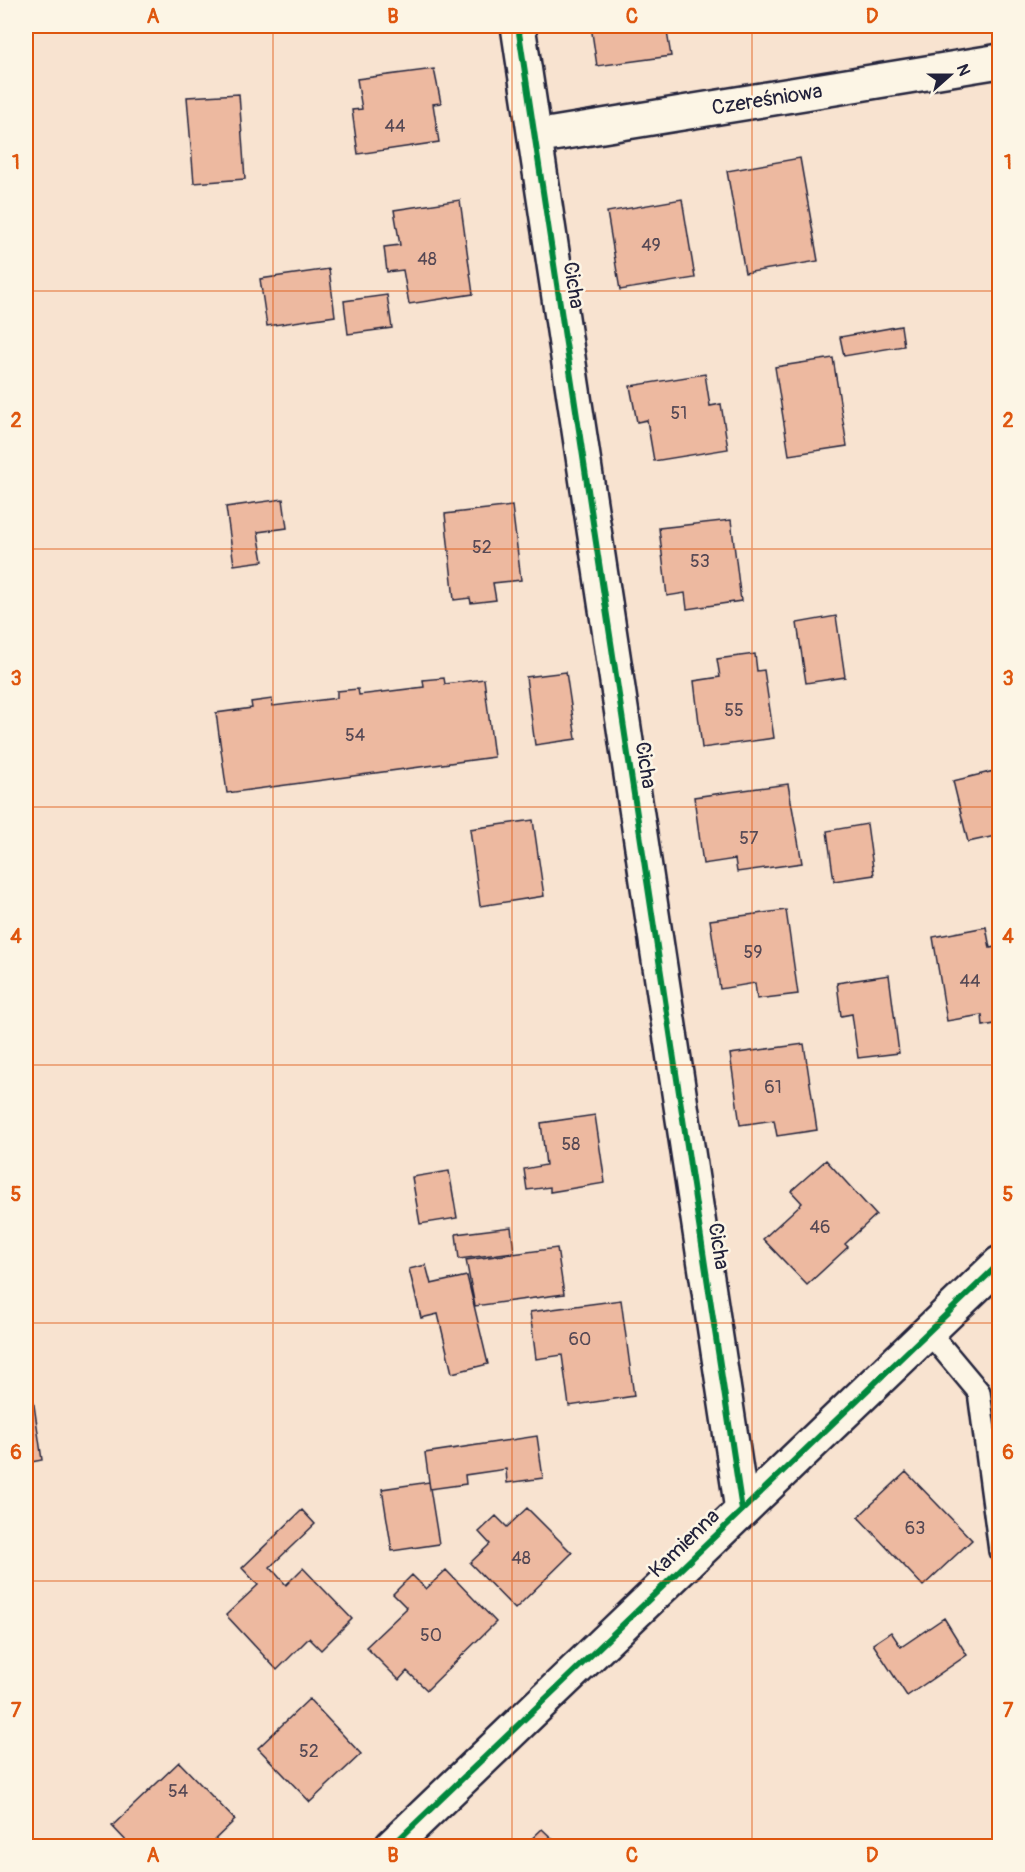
<svg xmlns="http://www.w3.org/2000/svg" width="1025" height="1872" viewBox="0 0 1025 1872" font-family="Pangolin,sans-serif">
  <style>
    .building { fill: #edb9a0; stroke: #22223b; stroke-width: 1.5 }
    .lines { fill: none; stroke-linecap: round; stroke-linejoin: round }
    .lane-casing { stroke: #22223b; stroke-width: 26 }
    .street-casing { stroke: #22223b; stroke-width: 38 }
    .secondary-casing { stroke: #22223b; stroke-width: 38 }
    .lane { stroke: #fcf5e5; stroke-width: 21 }
    .street { stroke: #fcf5e5; stroke-width: 33 }
    .secondary { stroke: #fcf5e5; stroke-width: 33 }
    .cycleway-casing { stroke: #fcf5e5; stroke-width: 10 }
    .cycleway { stroke: #00873e; stroke-width: 6 }
    .grid { fill: none; stroke: #de560e; stroke-width: 1.5; stroke-opacity: 0.55 }
    .labels { text-anchor: middle; stroke-width: 5; stroke-linejoin: round; paint-order: stroke }
    .number-label { font-size: 18px; fill: #554854 }
    .street-label { font-size: 21px; fill: #22223b; stroke: #fcf5e5 }
    .neatline { fill: none; stroke: #de560e; stroke-width: 2 }
    .grid-label { font-size: 20px; text-anchor: middle; font-weight: bold; fill: #de560e }
  </style>
  <rect width="100%" height="100%" fill="#f8e3d0"/>
  <filter id="ink" filterUnits="userSpaceOnUse"><feTurbulence type="fractalNoise" baseFrequency=".0167" numOctaves="2"/><feDisplacementMap in="SourceGraphic" scale="12" xChannelSelector="R" yChannelSelector="G"/><feConvolveMatrix kernelMatrix="1 2 1 2 8 2 1 2 1" color-interpolation-filters="sRGB"/></filter>
  <g filter="url(#ink)">
    <!-- building -->
    <path class="building" d="M580 26H666L671 56 597 66 591 26 580 28Z
      M434 69 441 103 433 104 439 142 358 154 352 110 362 109 357 79Z
      M239 94 245 179 194 183 187 97Z
      M800 158 818 261 745 273 727 171Z
      M682 199 695 278 620 290 607 212Z
      M460 200 473 294 409 304 403 270 387 272 384 247 400 245 394 210Z
      M329 269 335 316 267 326 260 279Z
      M387 295 392 328 348 334 344 301Z
      M901 326 904 346 844 356 840 337Z
      M833 358 847 446 789 455 775 367Z
      M705 374 710 406 721 404 728 449 654 461 647 420 637 422 630 386Z
      M283 499 287 528 258 532 263 561 234 565 226 507Z
      M512 506 521 580 493 583 496 600 471 603 470 598 454 600 445 514Z
      M731 520 741 601 687 609 685 593 667 596 659 528Z
      M836 616 845 677 806 683 797 623Z
      M755 654 757 671 764 670 774 738 702 748 694 681 720 677 717 659Z
      M566 672 576 739 535 745 526 677Z
      M444 678 445 684 484 679 494 757 227 793 216 713 252 708 251 702 272 699 273 706 337 698V691L358 689 359 695 424 687 423 680Z
      M994 771 1000 795V835L968 842 953 781Z
      M788 784 802 863 737 872 735 859 703 864 694 797Z
      M533 820 544 896 480 906 470 829Z
      M867 824 874 875 834 881 827 831Z
      M786 910 798 994 757 999 755 983 720 989 710 920Z
      M986 927 990 948 1000 946V1023L983 1026 982 1015 947 1021 933 937Z
      M889 975 899 1053 858 1058 852 1014 841 1016 837 983Z
      M804 1044 817 1130 777 1136 774 1120 740 1125 730 1054Z
      M595 1115 605 1183 550 1192V1187L527 1190 524 1169 546 1165 541 1123Z
      M826 1160 876 1215 845 1244 848 1247 807 1285 763 1239 802 1203 791 1191Z
      M449 1171 457 1218 420 1224 412 1177Z
      M511 1227 514 1252 459 1259 456 1234Z
      M557 1248 564 1294 475 1306 466 1260Z
      M426 1265 431 1284 467 1276 488 1364 452 1373 438 1314 421 1318 409 1269Z
      M621 1300 634 1396 569 1406 562 1355 536 1359 530 1312Z
      M26 1350 42 1460 26 1463Z
      M537 1436 543 1478 507 1483 506 1469 465 1475 466 1484 430 1489 425 1453Z
      M906 1472 972 1540 923 1586 858 1517Z
      M429 1482 439 1544 392 1551 382 1489Z
      M527 1508 572 1553 515 1609 470 1563 490 1544 479 1532 496 1516 507 1527Z
      M302 1510 315 1524 270 1567 286 1585 303 1568 352 1619 321 1650 309 1638 277 1670 226 1615 258 1585 242 1568Z
      M446 1570 496 1622 427 1690 407 1671 399 1680 366 1647 407 1608 393 1594 412 1575 426 1589Z
      M944 1618 967 1655 907 1696 873 1644 891 1632 901 1647Z
      M309 1699 361 1754 310 1802 258 1748Z
      M179 1762 235 1820 209 1845 207 1842 202 1846H131L112 1826Z
      M542 1829 560 1846H524Z"/>
    <g class="lines">
      <defs>
        <path id="lane" d="M928 1331 979 1392 1000 1551"/>
        <path id="street" d="M518 26 742 1510
          M535 137 1000 61"/>
        <path id="secondary" d="M392 1846 1000 1263"/>
      </defs>
      <!-- lane casing -->
      <use href="#lane" class="lane-casing"/>
      <!-- street casing -->
      <use href="#street" class="street-casing"/>
      <!-- secondary casing -->
      <use href="#secondary" class="secondary-casing"/>
      <!-- lane -->
      <use href="#lane" class="lane"/>
      <!-- street -->
      <use href="#street" class="street"/>
      <!-- secondary -->
      <use href="#secondary" class="secondary"/>
      <defs>
        <path id="cycleway" d="M518 26 742 1510
          M392 1846 1000 1263"/>
      </defs>
      <!-- cycleway casing -->
      <use href="#cycleway" class="cycleway-casing"/>
      <!-- cycleway -->
      <use href="#cycleway" class="cycleway"/>
    </g>
  </g>
  <!-- grid -->
  <path class="grid" d="M273 26V1846M512 26V1846M752 26V1846M26 291H1000M26 549H1000M26 807H1000M26 1065H1000M26 1323H1000M26 1581H1000"/>
  <g class="labels">
    <!-- number labels -->
    <g class="number-label">
      <text x="395" y="132">44</text>
      <text x="651" y="251">49</text>
      <text x="427" y="265">48</text>
      <text x="679" y="419">51</text>
      <text x="482" y="553">52</text>
      <text x="700" y="567">53</text>
      <text x="734" y="716">55</text>
      <text x="355" y="741">54</text>
      <text x="749" y="844">57</text>
      <text x="753" y="958">59</text>
      <text x="970" y="987">44</text>
      <text x="773" y="1093">61</text>
      <text x="571" y="1150">58</text>
      <text x="820" y="1233">46</text>
      <text x="580" y="1345">60</text>
      <text x="915" y="1534">63</text>
      <text x="521" y="1564">48</text>
      <text x="431" y="1641">50</text>
      <text x="309" y="1757">52</text>
      <text x="178" y="1797">54</text>
    </g>
    <!-- street labels -->
    <g class="street-label">
      <text transform="translate(767 99) rotate(-9)" y="7">Czereśniowa</text>
      <text transform="translate(574 285) rotate(81)" y="7">Cicha</text>
      <text transform="translate(646 765) rotate(81)" y="7">Cicha</text>
      <text transform="translate(719 1246) rotate(81)" y="7">Cicha</text>
      <text transform="translate(684 1543) rotate(-44)" y="7">Kamienna</text>
    </g>
  </g>
  <!-- margin -->
  <rect width="1025" height="1872" fill="none" stroke="#fcf5e5" stroke-width="66"/>
  <!-- north arrow -->
  <g transform="translate(950 75) rotate(69)" stroke="#fcf5e5" stroke-width="4.5" paint-order="stroke">
  <path d="M0-4.5L10 22L0 15L-10 22Z" fill="#22223b"/>
  <text y="-9" font-size="16" font-weight="bold" text-anchor="middle" fill="#22223b">N</text>
  </g>
  <rect x="33" y="33" width="959" height="1806" class="neatline"/>
  <g class="grid-label">
    <text x="153" y="23">A</text>
    <text x="393" y="23">B</text>
    <text x="632" y="23">C</text>
    <text x="872" y="23">D</text>
    <text x="16" y="169">1</text>
    <text x="1008" y="169">1</text>
    <text x="16" y="427">2</text>
    <text x="1008" y="427">2</text>
    <text x="16" y="685">3</text>
    <text x="1008" y="685">3</text>
    <text x="16" y="943">4</text>
    <text x="1008" y="943">4</text>
    <text x="16" y="1201">5</text>
    <text x="1008" y="1201">5</text>
    <text x="16" y="1459">6</text>
    <text x="1008" y="1459">6</text>
    <text x="16" y="1717">7</text>
    <text x="1008" y="1717">7</text>
    <text x="153" y="1862">A</text>
    <text x="393" y="1862">B</text>
    <text x="632" y="1862">C</text>
    <text x="872" y="1862">D</text>
  </g>
</svg>
